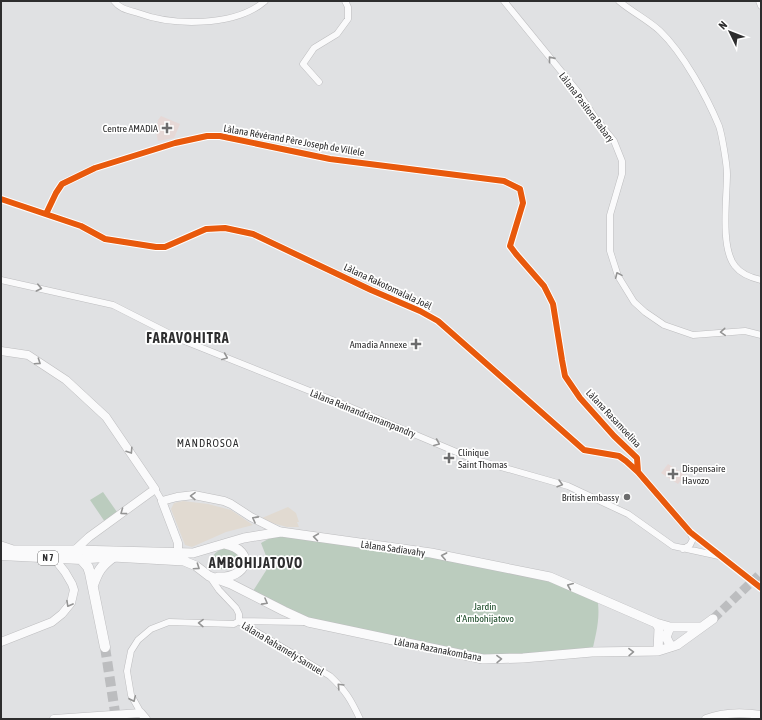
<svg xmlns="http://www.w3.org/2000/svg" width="762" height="720" viewBox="0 0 762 720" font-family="'Asap Condensed',sans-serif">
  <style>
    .commercial { fill: #e1dad1 }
    .medical { fill: #e6d8d6 }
    .green { fill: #bbccbe }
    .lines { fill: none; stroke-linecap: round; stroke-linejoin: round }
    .secondary-tunnel { stroke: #bcbdbf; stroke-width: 9; stroke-dasharray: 9 4.5; stroke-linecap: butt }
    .primary-tunnel { stroke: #bcbdbf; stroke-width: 10; stroke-dasharray: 10 5; stroke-linecap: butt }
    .minor-casing { stroke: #bdbdbf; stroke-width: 7 }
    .tertiary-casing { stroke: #bdbdbf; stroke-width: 9 }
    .secondary-casing { stroke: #bdbdbf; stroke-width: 10 }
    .primary-casing { stroke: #bdbdbf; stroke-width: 11 }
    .minor { stroke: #fafafb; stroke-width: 6 }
    .tertiary { stroke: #fafafb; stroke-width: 8 }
    .secondary { stroke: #fafafb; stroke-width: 9 }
    .primary { stroke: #fafafb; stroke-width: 10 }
    .cycleway-casing { stroke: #fff; stroke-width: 8 }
    .cycleway { stroke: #e8590c; stroke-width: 6 }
    .oneway { stroke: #949494 }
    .poi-dot { fill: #6c6c6d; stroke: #fff; stroke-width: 1.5 }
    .labels { text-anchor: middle; stroke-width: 3.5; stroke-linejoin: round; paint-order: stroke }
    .shield { fill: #fff; stroke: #6c6c6d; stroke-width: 1 }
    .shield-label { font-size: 9px; font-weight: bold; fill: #2d2d2e }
    .street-label { font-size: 10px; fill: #2d2d2e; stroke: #fff }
    .poi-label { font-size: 10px; fill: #2d2d2e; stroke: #fff; text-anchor: end }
    .park-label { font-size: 10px; fill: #174724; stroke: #fff }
    .neighbourhood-label { font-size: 11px; letter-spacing: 1px; fill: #2d2d2e; stroke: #fff }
    .district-label { font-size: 14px; font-weight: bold; letter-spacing: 1px; fill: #2d2d2e; stroke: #fff }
  </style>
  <rect width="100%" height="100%" fill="#e0e1e3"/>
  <!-- commercial -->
  <path class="commercial" d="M183 501 208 504 231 510 253 525 226 532 192 547 185 545 171 509 174 503Z
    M288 507 296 513 299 522H297L299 527H287L272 523 262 518Z"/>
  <!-- medical -->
  <path class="medical" d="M161 116 180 124 174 138 158 141 156 132 158 120Z
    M668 464 685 475 678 484 661 473Z"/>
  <!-- green -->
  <path class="green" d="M103 492 117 512 105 522 90 500Z
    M281 532 545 576 597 597C601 617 596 633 592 652L483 659 308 622 253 591 267 569 268 561 261 543Z
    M227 548 240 555 241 562C234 571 220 573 212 563V559C214 552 220 549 227 548Z"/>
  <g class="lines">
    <!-- secondary-tunnel -->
    <path class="secondary-tunnel" d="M713 619 761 573"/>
    <!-- primary-tunnel -->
    <path class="primary-tunnel" d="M105 647 116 719"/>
    <defs>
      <path id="minor" d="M114 1C120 9 128 10 138 13 173 26 235 27 265 1
        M504 1 578 92 596 119 614 141 622 161V174L610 215V251L618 276 634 302 645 312 664 325 693 335 745 331 761 335
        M619 1C632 12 648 20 660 31 683 53 707 97 719 126 722 135 727 165 727 174 727 197 720 248 735 266 741 274 752 278 761 280
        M759 1 761 6
        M319 82 303 64 314 48 337 34 348 19V7L345 1
        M1 199 81 226 105 239 156 247H165L206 229 225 228 253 234 371 290 420 311 438 321 584 450 619 456 626 461 638 472 690 532 761 588
        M46 214 56 193 62 184 95 168 175 143 207 136H220L330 159 504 181 520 189 523 203 510 246 516 254 544 286 553 304 562 360 565 376 580 398 614 436 637 458 638 472
        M1 280 113 305 182 340 345 405 473 459 568 486 628 514 673 546 719 556
        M155 489 162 501
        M683 549 690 545 693 539 690 532
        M210 577 219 590 236 608 239 614V621
        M240 622 330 676C346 691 351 700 360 719
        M141 713 131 695 127 671 131 651 138 640 151 629 169 622 234 624 239 621 304 622"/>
      <path id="tertiary" d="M1 351 28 355 66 380 106 417 155 489 89 537 75 550
        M178 553V543L162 501 177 497 194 495 224 501 231 504 251 517 281 532
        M1 642 52 622 62 614 71 603 74 590 72 584 65 572 54 558
        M54 719 141 713 146 719
        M706 719C724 712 742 712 761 715"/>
      <path id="secondary" d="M1 546 13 550H75L193 553 244 538 281 532 431 553 550 577 656 623 670 627H702
        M81 559 113 557 184 561 196 566 209 576 231 584 284 611 308 622 483 659 523 658 592 652 658 651 677 645 713 619
        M218 577C247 579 257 551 225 544
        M656 623 659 628 658 651
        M670 627 666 637 671 647"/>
      <path id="primary" d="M1 555 81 559 88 567 90 573 105 647
        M93 585C98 571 101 566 113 557"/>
    </defs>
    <!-- minor casing -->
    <use href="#minor" class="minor-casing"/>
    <!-- tertiary casing -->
    <use href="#tertiary" class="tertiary-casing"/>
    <!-- secondary casing -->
    <use href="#secondary" class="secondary-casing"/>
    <!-- primary casing -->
    <use href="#primary" class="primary-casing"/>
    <!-- minor -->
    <use href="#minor" class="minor"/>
    <!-- tertiary -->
    <use href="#tertiary" class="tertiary"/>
    <!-- secondary -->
    <use href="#secondary" class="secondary"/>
    <!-- primary -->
    <use href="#primary" class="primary"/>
    <defs>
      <path id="cycleway" d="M1 199 81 226 105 239 156 247H165L206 229 225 228 253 234 371 290 420 311 438 321 584 450 619 456 626 461 638 472 690 532 761 588
        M46 214 56 193 62 184 95 168 175 143 207 136H220L330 159 504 181 520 189 523 203 510 246 516 254 544 286 553 304 562 360 565 376 580 398 614 436 637 458 638 472"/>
    </defs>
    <!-- cycleway casing -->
    <use href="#cycleway" class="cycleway-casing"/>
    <!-- cycleway -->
    <use href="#cycleway" class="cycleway"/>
  </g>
  <!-- one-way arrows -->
  <defs><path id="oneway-chevron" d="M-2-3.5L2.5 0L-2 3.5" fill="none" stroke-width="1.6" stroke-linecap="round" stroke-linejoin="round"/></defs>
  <g class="oneway">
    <use href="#oneway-chevron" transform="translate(551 59) rotate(-129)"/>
    <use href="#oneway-chevron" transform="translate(618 275) rotate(-114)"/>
    <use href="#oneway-chevron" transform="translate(39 288) rotate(13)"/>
    <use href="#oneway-chevron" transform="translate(723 332) rotate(176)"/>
    <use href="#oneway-chevron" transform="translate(225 357) rotate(23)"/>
    <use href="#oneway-chevron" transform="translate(38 362) rotate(34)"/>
    <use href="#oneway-chevron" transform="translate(437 443) rotate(23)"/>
    <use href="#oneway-chevron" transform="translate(130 451) rotate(57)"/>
    <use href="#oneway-chevron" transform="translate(560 484) rotate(16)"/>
    <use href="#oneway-chevron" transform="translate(193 496) rotate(-179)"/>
    <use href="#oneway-chevron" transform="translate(123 512) rotate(144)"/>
    <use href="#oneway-chevron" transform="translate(255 519) rotate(-152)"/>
    <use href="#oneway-chevron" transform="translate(316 537) rotate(-172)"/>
    <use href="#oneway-chevron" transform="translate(444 556) rotate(-169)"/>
    <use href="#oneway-chevron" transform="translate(197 567) rotate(34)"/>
    <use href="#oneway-chevron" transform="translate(570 586) rotate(-157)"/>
    <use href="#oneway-chevron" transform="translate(265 602) rotate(29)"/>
    <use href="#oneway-chevron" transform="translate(69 604) rotate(119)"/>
    <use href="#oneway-chevron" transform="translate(201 623) rotate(-179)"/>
    <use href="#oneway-chevron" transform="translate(631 652) rotate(-1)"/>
    <use href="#oneway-chevron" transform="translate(499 659) rotate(-1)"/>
    <use href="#oneway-chevron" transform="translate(340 686) rotate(-134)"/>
    <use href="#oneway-chevron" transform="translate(133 699) rotate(65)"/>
  </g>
  <!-- markers -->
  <g class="poi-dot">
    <path d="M165 122h4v4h4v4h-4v4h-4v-4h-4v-4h4z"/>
    <path d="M414 338h4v4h4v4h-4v4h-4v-4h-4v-4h4z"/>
    <path d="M447 452h4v4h4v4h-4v4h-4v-4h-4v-4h4z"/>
    <path d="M671 468h4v4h4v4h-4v4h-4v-4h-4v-4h4z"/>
    <circle cx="627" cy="497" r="4"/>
  </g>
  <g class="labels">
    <!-- shield labels -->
    <rect class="shield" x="38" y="551" width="20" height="14" rx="3"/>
    <g class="shield-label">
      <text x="48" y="561">N 7</text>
    </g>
    <!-- street labels -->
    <g class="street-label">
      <text transform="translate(587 107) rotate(53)" y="4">Làlana Pasitora Rabary</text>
      <text transform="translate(294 140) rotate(10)" y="4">Làlana Révérand Père Joseph de Villele</text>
      <text transform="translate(388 286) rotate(25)" y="4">Làlana Rakotomalala Joël</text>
      <text transform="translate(363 413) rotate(22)" y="4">Làlana Rainandriamampandry</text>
      <text transform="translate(614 418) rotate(47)" y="4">Làlana Rasamoelina</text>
      <text transform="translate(393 548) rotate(8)" y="4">Làlana Sadiavahy</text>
      <text transform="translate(283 648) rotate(31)" y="4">Làlana Rahamefy Samuel</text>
      <text transform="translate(438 649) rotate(11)" y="4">Làlana Razanakombana</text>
    </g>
    <!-- poi labels -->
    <g class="poi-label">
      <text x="158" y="132">Centre AMADIA</text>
      <text x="407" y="348">Amadia Annexe</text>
      <text x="458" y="456" text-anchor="start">Clinique<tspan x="458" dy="12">Saint Thomas</tspan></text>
      <text x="682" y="472" text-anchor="start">Dispensaire<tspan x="682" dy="12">Havozo</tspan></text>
      <text x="619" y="501">British embassy</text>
    </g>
    <!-- park labels -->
    <g class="park-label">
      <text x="485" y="610">Jardin<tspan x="485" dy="12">d'Ambohijatovo</tspan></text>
    </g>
    <!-- neighbourhood labels -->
    <g class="neighbourhood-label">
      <text x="208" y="447">MANDROSOA</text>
    </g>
    <!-- district labels -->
    <g class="district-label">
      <text x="188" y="343">FARAVOHITRA</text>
      <text x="256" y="568">AMBOHIJATOVO</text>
    </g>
  </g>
  <!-- border -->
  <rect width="762" height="720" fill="none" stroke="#2d2d2e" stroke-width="4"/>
  <!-- north arrow -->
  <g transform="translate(730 32) rotate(313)" stroke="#ffffff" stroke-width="3" paint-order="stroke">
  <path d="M0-3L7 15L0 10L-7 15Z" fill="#2d2d2e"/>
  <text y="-6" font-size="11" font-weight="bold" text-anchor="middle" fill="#2d2d2e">N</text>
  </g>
</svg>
